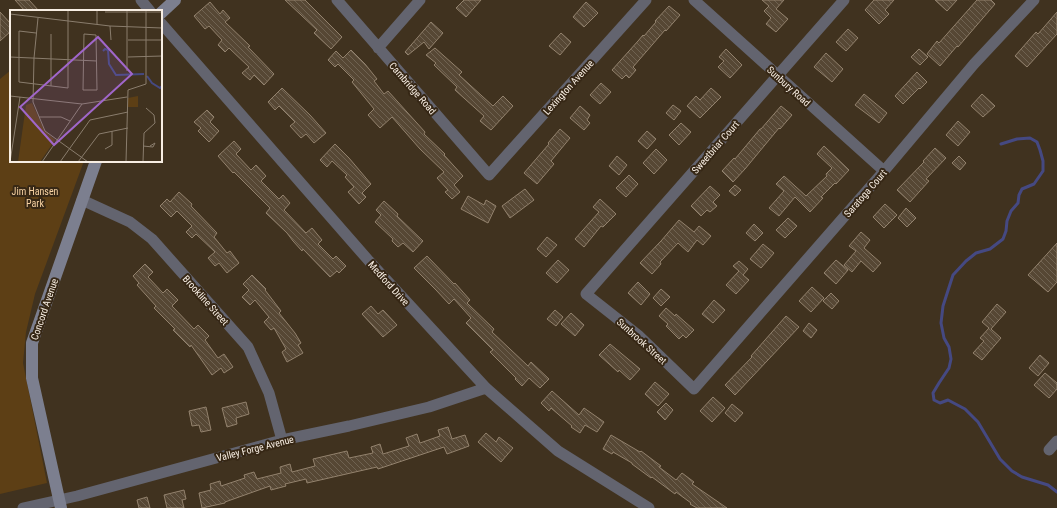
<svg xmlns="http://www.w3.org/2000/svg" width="1057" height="508" viewBox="0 0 1057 508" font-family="'Roboto Condensed',sans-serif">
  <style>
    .green { fill: #5d3f15 }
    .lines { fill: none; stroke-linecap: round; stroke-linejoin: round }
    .stream { stroke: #454982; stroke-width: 3 }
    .building { fill: url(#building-back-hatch); stroke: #93826d }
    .street { stroke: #63646f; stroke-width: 11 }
    .secondary { stroke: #7c7f8f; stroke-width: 12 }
    .labels { text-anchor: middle; stroke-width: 4; stroke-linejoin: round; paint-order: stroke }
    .street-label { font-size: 10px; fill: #f8eee3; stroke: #362715 }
    .park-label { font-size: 10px; fill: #f7d2a3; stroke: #362715 }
    .inset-river { fill: none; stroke: #454982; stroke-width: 2 }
    .inset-road { fill: none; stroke: #8a7d6d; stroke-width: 1 }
    .view { fill: #a066ca; fill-opacity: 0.15; stroke: #a066ca; stroke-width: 2 }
    .inset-edge { fill: none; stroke: #f8eee3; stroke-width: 2 }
  </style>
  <defs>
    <pattern id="building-back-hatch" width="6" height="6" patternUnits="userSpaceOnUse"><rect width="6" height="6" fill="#564734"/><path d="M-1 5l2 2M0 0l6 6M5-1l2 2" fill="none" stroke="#6f6251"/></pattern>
  </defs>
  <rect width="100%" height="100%" fill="#40321f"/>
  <!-- green -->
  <path class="green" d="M11 70V161H84L35 294 26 332 23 363 47 483 0 494V79Z"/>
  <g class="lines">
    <!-- stream -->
    <path class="stream" d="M1001 144 1017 139 1030 138 1037 142 1040 150 1043 161V171L1034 184 1022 189 1019 195 1018 203 1011 211 1007 221 1006 231 1003 239 990 249 976 253 966 261 953 275 943 306 941 323 944 338 949 347 951 359 949 368 939 383 933 393 934 400 940 403 948 400 965 409 978 422 1000 459 1012 471 1022 477 1048 485 1057 492"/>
  </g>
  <!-- building -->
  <path class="building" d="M15 0H29L39 11H25Z
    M285 0H305L342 37 331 49 314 33 317 30Z
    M464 0H481L466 17 456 8Z
    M762 0H784L776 9 788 19 776 32 766 24 771 18 764 11 769 6Z
    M874 0H894L885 10 889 14 879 24 865 10Z
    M935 0H957L947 11Z
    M977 0H991L995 4 958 47 957 46 940 66 927 54 937 41 939 43Z
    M210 2 220 14 223 10 230 18 225 22 250 46 248 47 274 74 264 85 254 75 250 80 242 73 249 67 229 48 225 52 218 45 222 40 209 26 205 29 194 16Z
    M586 2 598 13 584 27 573 17Z
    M669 6 680 15 666 31 665 30 633 67 636 70 629 78 626 75 622 79 612 70 638 41 643 35 644 36 656 22 655 21Z
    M0 12 11 24V31L0 41Z
    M1057 12V34L1027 67 1015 56 1036 32 1038 34Z
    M431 22 443 33 429 49 424 42 408 55 405 52Z
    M848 29 858 38 846 51 836 42Z
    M561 33 571 42 560 55 549 46Z
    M435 48 462 72 459 75 493 106 503 96 513 106 491 130 480 121 484 116 455 90 457 87 434 65 436 63 426 55Z
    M726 49 742 65 730 78 718 67 724 61 719 57Z
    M919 49 928 57 920 65 911 57Z
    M351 50 365 64 377 79 374 81 384 94 388 91 425 132 424 134 445 154 444 155 463 176 454 185 460 192 452 199 445 192 448 190 437 178 444 172 420 149 392 117 380 128 368 115 374 109 352 82 354 80 338 64 335 67 328 60 336 51 343 58Z
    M826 53 843 69 832 82 814 67Z
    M917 72 927 82 920 89 919 88 903 104 895 96Z
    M601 83 611 92 600 104 590 95Z
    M282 88 310 115 326 133 314 143 306 134 301 138 290 126 295 122 279 106 275 110 268 102Z
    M711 88 721 97 700 118 687 106 696 96 700 100Z
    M864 94 887 113 879 123 855 105Z
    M982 94 995 106 983 117 971 106Z
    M673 105 681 111 674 120 666 113Z
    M580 106 590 115 587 120 590 123 584 130 570 118Z
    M781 106 792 115 780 129 779 128 745 169 733 182 722 171 734 158 735 159 760 129H761Z
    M207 110 214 117 210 122 219 131 209 142 198 131 201 128 194 122Z
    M958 121 970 132 958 146 946 135Z
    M681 123 691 132 679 145 669 135Z
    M560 129 570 138 551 161 554 164 537 184 524 173 549 144 548 143Z
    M647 131 656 139 647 149 638 141Z
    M234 141 241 149 236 154 251 170 256 165 266 176 261 181 279 199 283 195 290 203 284 210 306 233 312 228 322 240 318 244 333 259 336 256 346 266 339 273 337 271 330 277 303 249 302 251 293 241 287 233 266 213 270 208 234 172 233 173 218 156Z
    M335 144 349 158 371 184 362 193 366 197 359 204 348 192 354 187 345 177 347 175 332 161 327 167 320 160Z
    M824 146 849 170 836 184 835 183 821 197 823 198 810 212 795 197 779 216 769 208 784 191 776 184 784 176 806 196 827 176 826 174 832 168 817 154Z
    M935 148 946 158 926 179 929 181 910 202 897 190 924 162 923 161Z
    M656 149 667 160 654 174 643 163Z
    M617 156 627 165 619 175 609 166Z
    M959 156 966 163 960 170 952 163Z
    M629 175 638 184 626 197 616 188Z
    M735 185 741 190 735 196 729 191Z
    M710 186 720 195 713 202 717 206 710 212 707 210 701 216 691 206Z
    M525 189 534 200 510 218 502 206Z
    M179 192 192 204 191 206 217 233 214 237 227 253 230 251 239 263 227 273 219 263 215 266 208 258 215 252 196 234 192 238 186 232 192 226 177 211 171 217 160 206 167 199 170 202Z
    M468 196 484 205 486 200 496 206 488 223 461 209Z
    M600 199 616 214 603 227 601 226 584 247 575 239 599 212 593 207Z
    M384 201 398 214 397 216 423 241 413 252 403 243 398 247 392 241 393 239 375 222 381 215 376 210Z
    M885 204 897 215 884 228 873 217Z
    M906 208 916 218 907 227 898 218Z
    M788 218 797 226 785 238 776 230Z
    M679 220 694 232 699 226 711 236 703 245 697 240 688 252 678 243 660 262 661 264 652 274 640 263 661 241Z
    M754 224 763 233 755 241 746 233Z
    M861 232 870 240 864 248 881 263 873 272 861 261 852 272 844 265 856 251 849 246Z
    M547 237 557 245 546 257 537 249Z
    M1057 243V282L1048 292 1028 275Z
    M763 244 774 253 761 268 750 259Z
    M427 256 454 284 455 283 470 300 467 303 494 329 492 332 528 366 531 362 549 379 540 388 529 378 522 386 515 379 516 378 490 352 493 350 466 323 471 318 454 299 449 304 436 290 414 268Z
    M558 260 569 270 557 283 546 273Z
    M836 260 848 270 836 284 824 273Z
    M739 261 748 269 743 275 749 280 736 294 726 285 739 271 733 266Z
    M145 264 153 272 148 277 163 293 167 289 178 300 172 306 194 329 198 325 209 336 205 340 218 358 224 354 233 367 224 373 221 368 212 375 191 345 190 347 173 330 175 329 154 308 156 306 137 285 139 283 133 276Z
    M252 275 266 289 265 290 281 311 279 313 295 333 301 343 298 345 303 353 287 362 282 352 286 349 274 328 271 330 264 322 269 317 255 300 250 305 242 297 249 290 243 284Z
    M638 282 650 294 641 305 628 293Z
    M812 287 824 298 811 312 799 301Z
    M661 289 670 297 661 306 653 298Z
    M831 293 839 301 832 309 823 301Z
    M714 300 725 310 713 323 702 314Z
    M997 304 1006 312 991 329 1001 338 982 360 973 353 984 341 980 338 989 328 982 322Z
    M371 306 378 314 383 310 397 325 383 337 362 314Z
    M666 308 675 316 676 314 694 330 686 338 683 335 679 339 666 326 668 324 659 316Z
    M555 310 563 317 556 326 547 319Z
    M571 313 584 325 575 336 561 324Z
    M786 316 799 327 735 395 725 385 752 357 751 356Z
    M809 323 817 330 811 338 803 331Z
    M610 344 640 369 630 380 619 370 618 372 599 355Z
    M1040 355 1049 363 1038 376 1029 368Z
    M1045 373 1057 383V389L1049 398 1034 385Z
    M655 382 669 394 658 406 645 394Z
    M552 391 579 415 584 408 604 422 597 432 585 425 580 433 571 427 572 426 551 408 549 411 541 403Z
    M713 397 725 408 712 422 700 411Z
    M246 402 249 414 236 418 237 424 227 427 222 408Z
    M666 403 673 410 665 420 657 412Z
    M732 404 743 413 735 422 725 413Z
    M206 407 211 430 201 432 199 425 192 426 189 411Z
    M448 427 452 439 465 435 469 446 447 454 444 447 378 469 377 467 307 483 306 479 285 484 286 486 271 490 270 486 225 502V503L202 508 199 493 211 490 210 484 220 481 221 486 245 478 244 475 254 472 257 479 281 473 280 467 290 464 292 472 315 466 313 459 347 451 349 458 373 453 371 447 380 444 383 454 409 446 406 438 417 434 420 443 440 436 438 430Z
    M486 433 496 442 499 437 513 448 501 462 478 442Z
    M611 435 640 452 641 451 661 466 659 467 676 480 682 473 694 482 692 484 727 508H697L690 504 691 503 676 492 675 494 652 477 651 478 632 464V463L613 452 612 454 603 449Z
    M184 490 186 499 182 500 184 508H167L164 495Z
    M147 497 150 508H139L137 500Z"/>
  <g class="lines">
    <!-- street -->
    <path class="street" d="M141 0 150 11
      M337 0 489 175 646 0
      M694 0 884 171
      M844 0 586 294 638 335 694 389 884 171 974 64 1034 0
      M161 23 369 261 486 388 558 451 649 508
      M378 48 420 0
      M82 200 130 222 152 239 248 347 269 393 282 440
      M1049 450 1057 441
      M23 508 77 496 282 440 349 426 429 407 486 388"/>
    <!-- secondary -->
    <path class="secondary" d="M161 13 175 0
      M61 508 32 378V343L96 161"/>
  </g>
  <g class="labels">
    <!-- street labels -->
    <g class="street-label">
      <text transform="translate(789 86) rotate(42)" y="4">Sunbury Road</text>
      <text transform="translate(568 87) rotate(-48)" y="4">Lexington Avenue</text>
      <text transform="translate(413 88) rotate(49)" y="4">Cambridge Road</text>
      <text transform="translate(715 147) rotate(-49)" y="4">Sweetbriar Court</text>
      <text transform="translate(865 193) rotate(-49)" y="4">Saratoga Court</text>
      <text transform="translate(389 283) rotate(48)" y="4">Medford Drive</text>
      <text transform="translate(206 300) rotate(48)" y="4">Brookline Street</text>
      <text transform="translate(44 309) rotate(-71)" y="4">Concord Avenue</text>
      <text transform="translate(642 341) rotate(42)" y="4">Sunbrook Street</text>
      <text transform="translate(255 448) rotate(-14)" y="4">Valley Forge Avenue</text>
    </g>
    <!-- park labels -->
    <g class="park-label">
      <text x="35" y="195">Jim Hansen<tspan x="35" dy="12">Park</tspan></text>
    </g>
  </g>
  <!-- overview -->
  <g transform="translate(10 10)">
    <rect width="152" height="152" fill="#40321f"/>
    <path d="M128 86V97H118V88ZM22 93 34 120 45 130 30 152H8L16 95Z" fill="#5d3f15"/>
    <path class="inset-river" d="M93 41 95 39 98 40 99 54 106 65 134 64M137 66 142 73 150 78 152 76"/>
    <path class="inset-road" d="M87 0V14M117 0V61M95 2H152M0 4 100 16 152 18M28 8 24 48 23 92 35 121 78 152M100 16 101 30M26 23 9 21V72L58 78V0M41 24V76M74 24 86 25 87 80H73ZM118 30H152M0 47 87 51M118 47 152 46M0 86 72 94 117 87M29 107H51L60 111M133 136 143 137 145 133 140 136M95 139 102 135V121M0 152 10 87M32 152 72 94M50 152 80 110 118 102M68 152 89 124 118 118M116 152 118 80 136 74V0M133 152 134 123 145 113 144 105 136 98"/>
    <path class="view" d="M88 27 122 64 44 135 10 97Z"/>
    <rect width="152" height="152" class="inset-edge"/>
  </g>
</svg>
